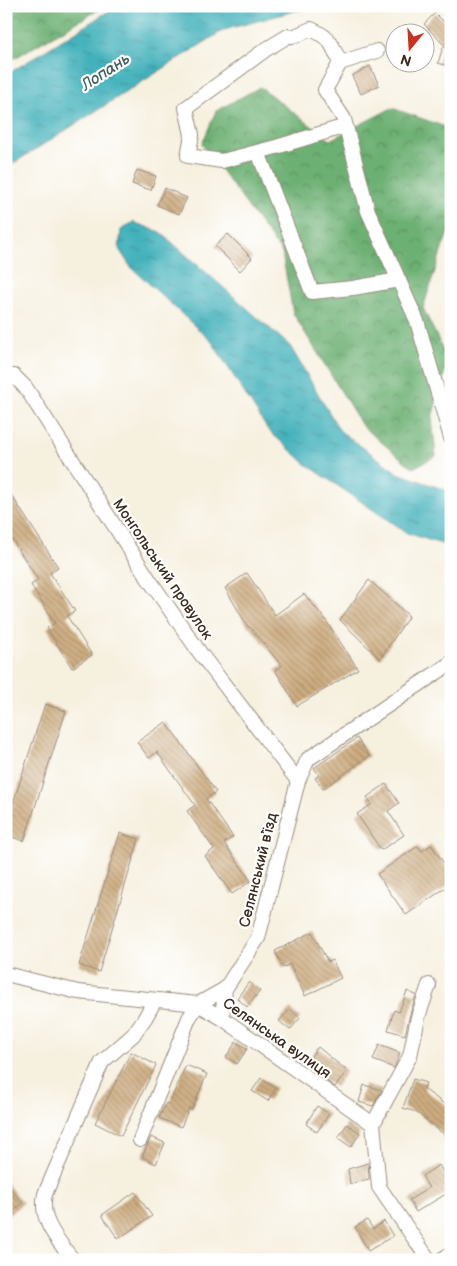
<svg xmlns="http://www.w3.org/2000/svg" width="457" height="1266" viewBox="0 0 457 1266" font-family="'Balsamiq Sans',sans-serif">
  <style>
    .forest { fill: url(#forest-crowns); stroke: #546d48 }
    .water { fill: url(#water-ripples); stroke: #3e6d6c }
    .building { fill: url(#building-back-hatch) }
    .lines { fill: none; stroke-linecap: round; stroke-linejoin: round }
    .minor-casing { stroke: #988d7e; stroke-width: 16 }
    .tertiary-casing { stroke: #988d7e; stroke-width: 18 }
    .minor { stroke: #fff; stroke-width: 14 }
    .tertiary { stroke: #fff; stroke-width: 16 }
    .labels { text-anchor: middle; stroke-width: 4.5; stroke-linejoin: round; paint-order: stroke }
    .street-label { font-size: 15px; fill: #3b2a1e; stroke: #fff }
    .water-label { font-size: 16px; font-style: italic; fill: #3d605c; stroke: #fff }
  </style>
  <defs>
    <pattern id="forest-crowns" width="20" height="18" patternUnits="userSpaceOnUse" patternTransform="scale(1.25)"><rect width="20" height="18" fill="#6db073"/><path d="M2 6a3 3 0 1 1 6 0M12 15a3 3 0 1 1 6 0" fill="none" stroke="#5b8f5e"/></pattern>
    <pattern id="water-ripples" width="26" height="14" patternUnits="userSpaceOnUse" patternTransform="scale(1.25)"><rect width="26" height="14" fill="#40b0ba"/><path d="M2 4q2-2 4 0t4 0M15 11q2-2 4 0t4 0" fill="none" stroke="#378f97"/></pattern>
    <pattern id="building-back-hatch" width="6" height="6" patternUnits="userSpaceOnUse" patternTransform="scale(1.25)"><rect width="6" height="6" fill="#cead81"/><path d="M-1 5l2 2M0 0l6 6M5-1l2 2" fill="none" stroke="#a88d69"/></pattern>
  </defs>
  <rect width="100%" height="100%" fill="#fff"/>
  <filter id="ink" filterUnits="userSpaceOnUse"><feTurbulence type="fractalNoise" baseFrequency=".02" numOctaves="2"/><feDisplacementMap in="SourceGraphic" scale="10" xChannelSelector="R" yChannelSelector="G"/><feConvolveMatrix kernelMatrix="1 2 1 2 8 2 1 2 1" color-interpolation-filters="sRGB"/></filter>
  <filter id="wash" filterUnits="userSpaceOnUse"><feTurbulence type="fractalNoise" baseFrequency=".0096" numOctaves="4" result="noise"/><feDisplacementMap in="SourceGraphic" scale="20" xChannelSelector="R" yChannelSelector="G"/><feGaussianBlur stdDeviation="1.12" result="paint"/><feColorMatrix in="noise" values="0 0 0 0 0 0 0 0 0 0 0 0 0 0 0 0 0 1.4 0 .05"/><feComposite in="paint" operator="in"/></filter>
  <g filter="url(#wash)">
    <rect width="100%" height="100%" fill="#f6f0df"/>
    <!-- forest -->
    <path class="forest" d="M6 6H105L6 63Z
      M260 87 330 140 392 108 451 129V226L443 246 423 308 448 360 432 418 436 456 413 468 363 427 293 313 282 253 202 144 216 111Z"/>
    <!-- water -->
    <path class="water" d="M117 6H313L224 30 6 168V75Z
      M133 222 160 232 290 346 340 431 398 473 451 492V547L407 533 306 464 268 430 212 342 130 266 119 249 121 230Z"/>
    <g id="blocks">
      <!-- building -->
      <path class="building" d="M435 13 451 29V38L444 45 424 24Z
        M443 47 451 49V67L438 63Z
        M370 66 379 85 361 94 352 76Z
        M137 170 156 176 151 190 132 184Z
        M165 188 187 198 179 214 157 205Z
        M228 234 252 258 240 271 215 246Z
        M6 487 58 567 50 573 75 611 67 616 92 655 72 668 47 628 55 623 31 585 38 580 6 530Z
        M247 573 275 615 304 594 325 619 358 669 297 706 275 670 282 666 250 627H248L225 588Z
        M369 580 409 616 380 659 340 620Z
        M45 704 66 711 24 841 6 835V825Z
        M166 722 216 792 206 799 233 837 224 843 251 881 232 894 205 856 214 849 187 811 195 805 157 752 149 758 137 742Z
        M357 738 369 756 323 789 315 778 319 775 314 768Z
        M386 784 399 803 388 811 404 835 381 850 357 814 372 804 367 797Z
        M120 833 139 839 99 972 79 965Z
        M431 845 451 873V884L406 915 377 874 418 846 422 851Z
        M312 932 328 962 332 960 341 978 305 996 290 964 283 968 275 951Z
        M249 982 260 991 247 1007 237 998Z
        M407 991 416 995 410 1014 405 1035 388 1030 394 1010 399 1012Z
        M290 1009 300 1018 290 1030 279 1021Z
        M236 1042 247 1049 237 1064 226 1057Z
        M379 1045 400 1053 394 1068 373 1060Z
        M318 1047 347 1071 335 1087 320 1076 323 1073 308 1060Z
        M131 1052 156 1065 121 1136 95 1123Z
        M186 1065 207 1074 192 1109 189 1108 181 1127 159 1118 166 1103 169 1104Z
        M261 1078 276 1088 268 1101 252 1091Z
        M413 1079 426 1083 424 1089 451 1109V1140L416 1112 403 1108Z
        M364 1085 382 1090 373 1106 359 1102Z
        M317 1106 329 1114 317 1132 306 1124Z
        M347 1124 360 1133 351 1147 338 1138Z
        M151 1137 165 1143 156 1164 142 1157Z
        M368 1163 369 1179 350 1184 348 1169Z
        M439 1165 451 1185V1191L416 1212 409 1200 429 1188 422 1176Z
        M6 1183 23 1203 6 1217Z
        M135 1192 152 1216 118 1239 102 1215Z
        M367 1220 373 1229 384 1221 393 1236 368 1251 355 1227Z"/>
    </g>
  </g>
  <g filter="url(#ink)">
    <use href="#blocks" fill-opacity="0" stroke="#988d7e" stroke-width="1"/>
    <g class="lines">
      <defs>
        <path id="minor" d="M377 51 340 63 325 90 344 119 368 211 417 321 451 438
          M340 63C332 44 331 38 311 29L295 36H288L265 50 186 108 192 135 188 156 222 161 276 147 346 126
          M258 152 312 292 353 288 399 280
          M6 376H14L26 388 148 578 200 653 298 781
          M6 974 78 992 198 1004 222 1018 373 1124 379 1187 429 1260
          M222 1018 225 989
          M373 1124 410 1056 418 1017 429 985
          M140 1140 189 1018 198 1004 225 989 258 938 298 781 308 759 451 663
          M73 1260C58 1240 39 1221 45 1194L102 1062 133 1035 145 1018 155 1000"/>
        <path id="tertiary" d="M443 1260 451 1255"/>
      </defs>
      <!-- minor casing -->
      <use href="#minor" class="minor-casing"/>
      <!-- tertiary casing -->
      <use href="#tertiary" class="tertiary-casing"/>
      <!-- minor -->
      <use href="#minor" class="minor"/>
      <!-- tertiary -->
      <use href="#tertiary" class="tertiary"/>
    </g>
  </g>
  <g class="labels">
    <!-- street labels -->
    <g class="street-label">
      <text transform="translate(163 569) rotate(56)" y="5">Монгольський провулок</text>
      <text transform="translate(258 870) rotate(-76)" y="5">Селянський вʼїзд</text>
      <text transform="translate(277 1038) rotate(35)" y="5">Селянська вулиця</text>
    </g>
    <!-- water labels -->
    <g class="water-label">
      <text transform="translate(105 71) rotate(-33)" y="6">Лопань</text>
    </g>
  </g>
  <!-- margin -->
  <rect width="457" height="1266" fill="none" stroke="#fff" stroke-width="25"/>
  <!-- north arrow -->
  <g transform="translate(410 48) rotate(198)"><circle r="24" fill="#ffffff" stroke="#b1aaa5"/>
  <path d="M0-4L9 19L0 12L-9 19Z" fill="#c8321e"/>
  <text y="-8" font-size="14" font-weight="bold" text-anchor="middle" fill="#3b2a1e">N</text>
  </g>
</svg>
